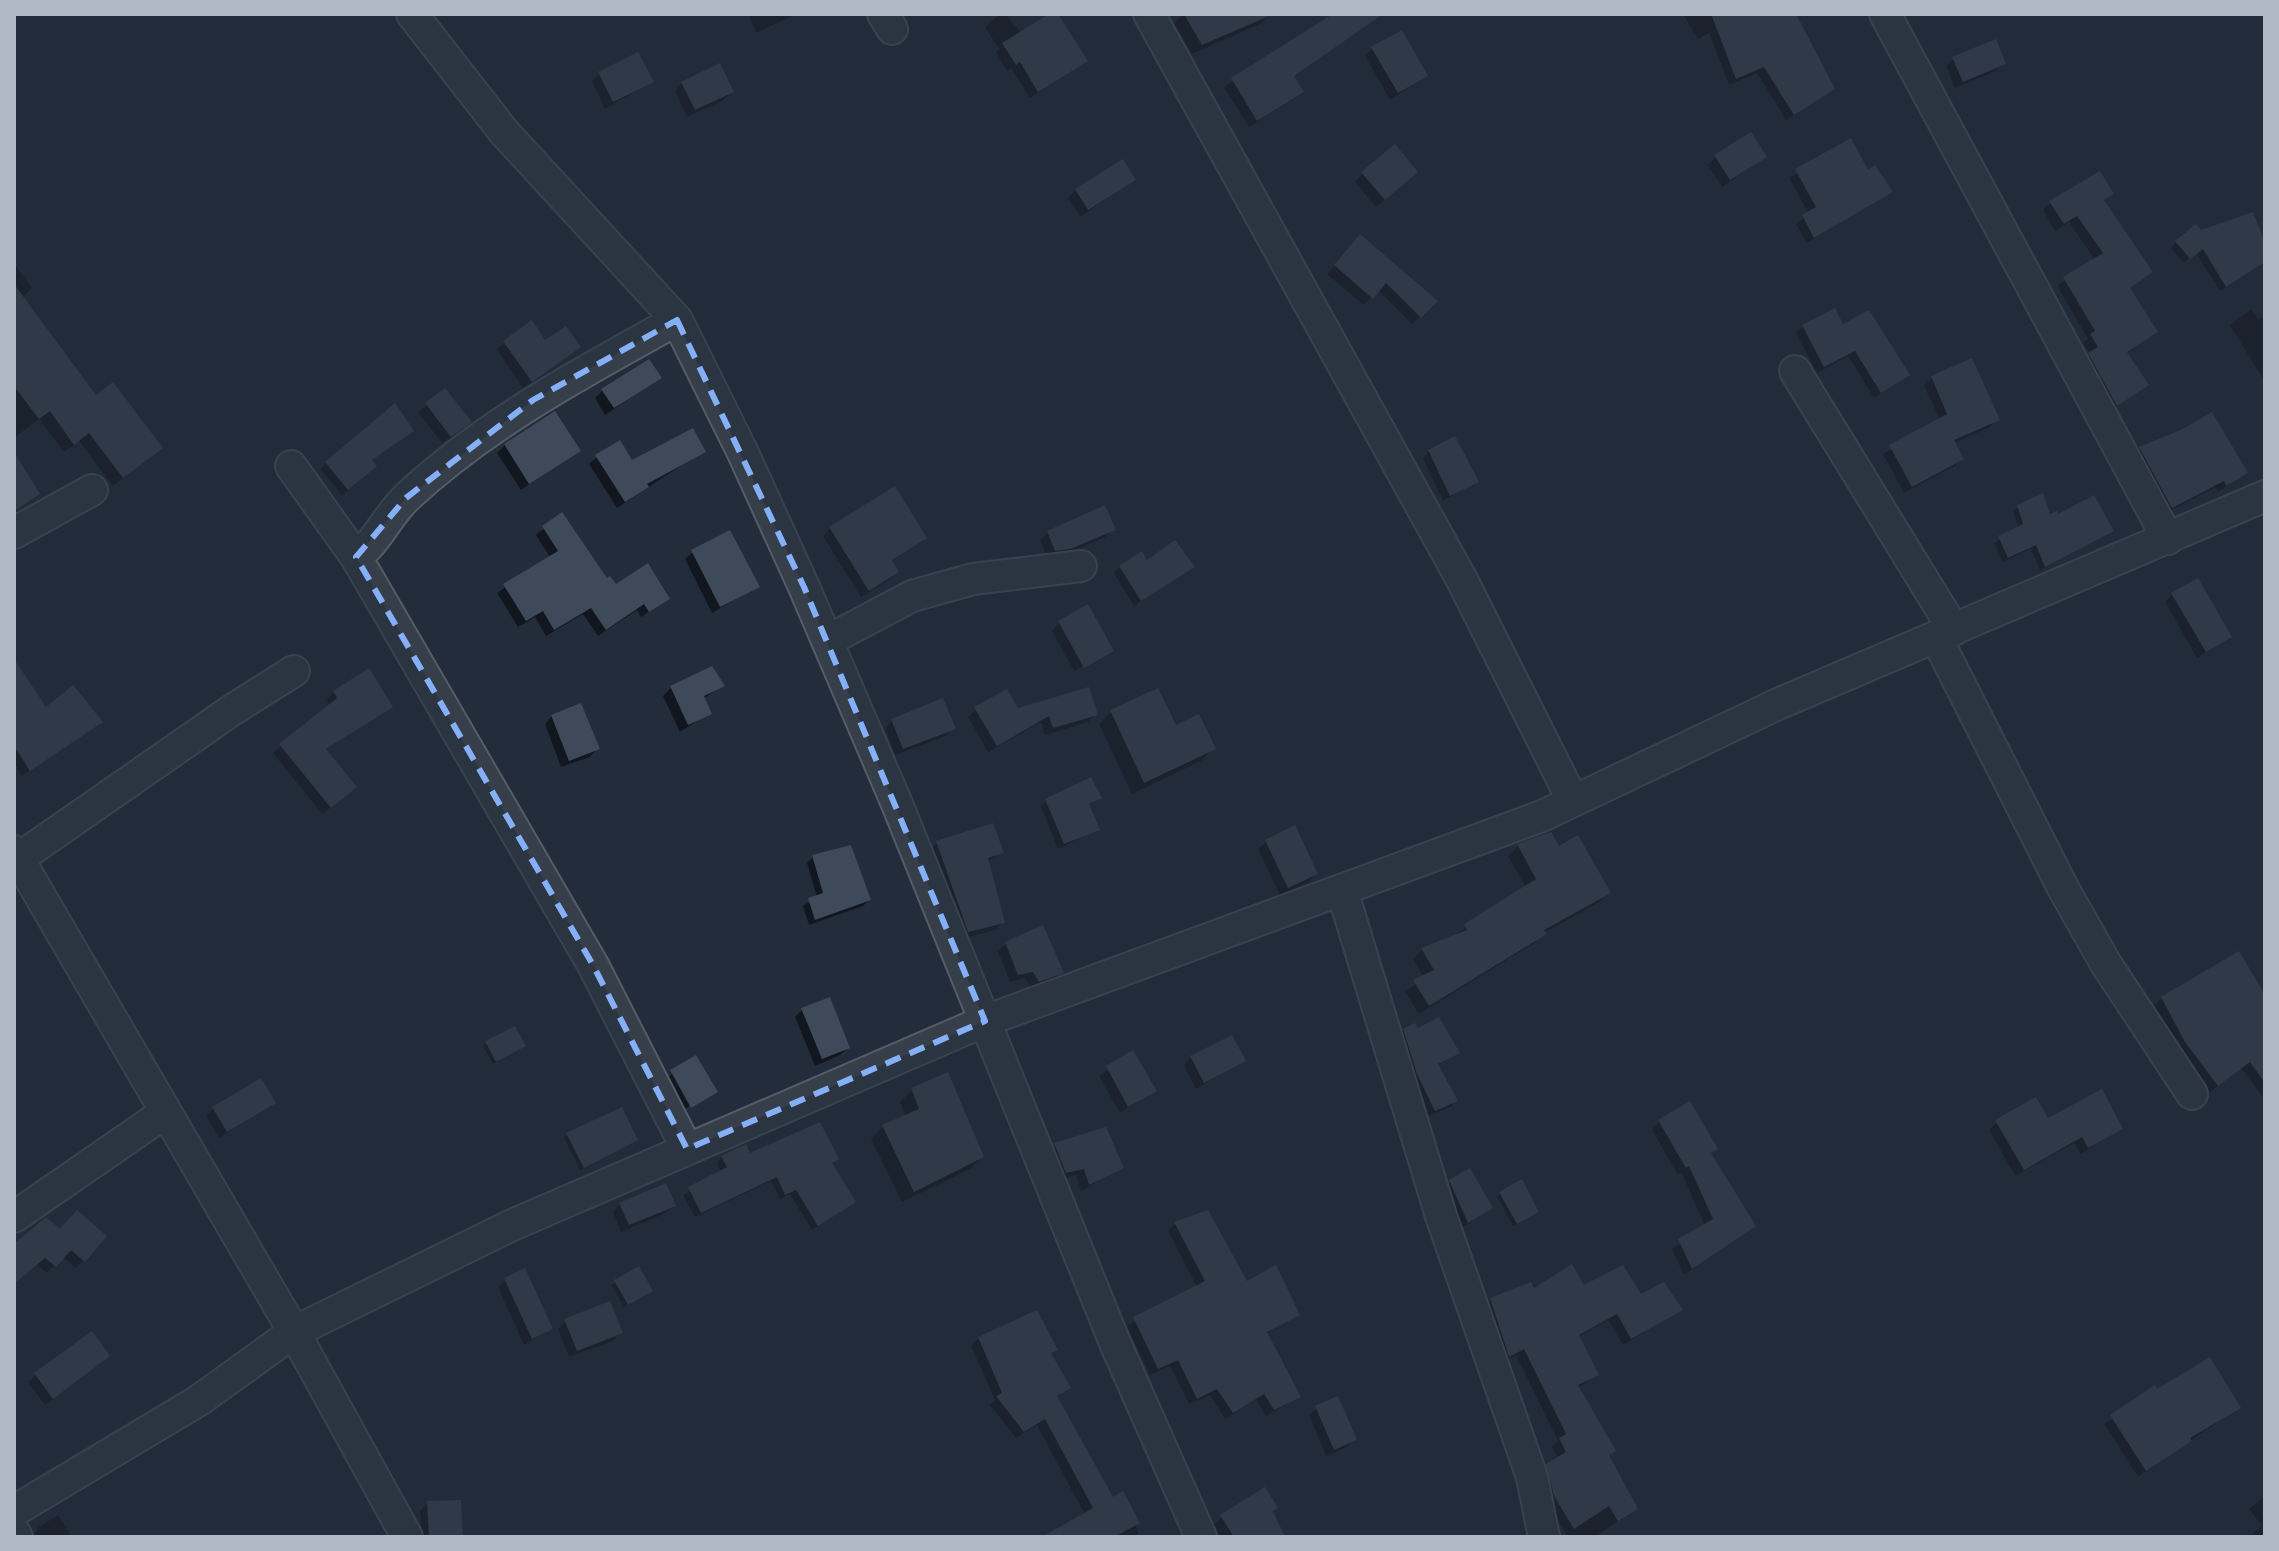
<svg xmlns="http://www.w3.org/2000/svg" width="2279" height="1551" viewBox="0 0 2279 1551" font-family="Signika,sans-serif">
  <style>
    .shadow { fill: #0007 }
    .building { fill: #3e4a59 }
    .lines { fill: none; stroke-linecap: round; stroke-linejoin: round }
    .street-casing { stroke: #545c68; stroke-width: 34 }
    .street { stroke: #363e4a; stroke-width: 30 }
    .marked { fill: none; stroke: #85aff7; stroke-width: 6; stroke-dasharray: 16 10; stroke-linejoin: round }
  </style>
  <rect width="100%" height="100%" fill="#222c3a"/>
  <!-- shadow -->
  <path class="shadow" d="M748 14H796L756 33Z
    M1000 14H1005L1022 34 1056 14 1085 61 1030 98 1011 68 1007 71 996 52 999 49 985 27Z
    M1183 14H1271L1262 23 1192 54 1174 23Z
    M1337 14H1353L1362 27 1292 77 1301 92 1293 99 1249 127 1224 87Z
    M1683 14H1789L1833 89 1786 120 1757 73 1729 85 1709 33 1698 39Z
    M1372 49 1426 76 1390 100 1365 56Z
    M1953 59 2004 63 1996 71 1955 88 1946 66Z
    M599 74 652 82 605 109 592 81Z
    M682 83 731 92 724 100 687 117 675 91Z
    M1850 141 1867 173 1890 192 1807 243 1796 224 1809 214 1789 178Z
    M1716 157H1765L1722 187 1708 165Z
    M1363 174 1408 180 1376 207 1355 182Z
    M1134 180 1080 217 1068 198 1076 190Z
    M2112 194 2103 202 2151 272 2129 289 2155 332 2126 354 2147 384 2109 412 2082 362 2090 354 2083 343 2088 339 2057 286 2095 260 2069 222 2055 231 2043 210 2051 202Z
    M2176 242H2265V262L2220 291 2196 253 2183 263 2171 248Z
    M1352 244 1435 301 1412 324 1378 290 1364 305 1327 274Z
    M15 265 32 288 22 298 96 397 160 448 113 486 79 441 64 452 39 419 14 438Z
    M2251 309 2258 319 2265 316V382L2230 325Z
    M1842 326 1907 375 1874 398 1848 356 1817 373 1796 333 1803 327Z
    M505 342 545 343 579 347 523 388 497 350Z
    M659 378 605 415 595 398 603 390Z
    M1932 378 1997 419 1990 427 1954 443 1962 459 1954 466 1904 493 1883 454 1940 420 1924 386Z
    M445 390 462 429 442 443 418 412Z
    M505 445 578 450 521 490 497 453Z
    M2140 449 2246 472 2218 492 2215 487 2164 514 2132 456Z
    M703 451 617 508 589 464 597 457 632 463Z
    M1429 451 1477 481 1443 501 1423 458Z
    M371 461 369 472 342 495 320 469 326 463Z
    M2018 507 2049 517 2111 531 2040 570 2031 549 2003 562 1994 543 2019 528 2013 512Z
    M562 515 606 581 615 586 668 598 641 617 637 610 598 636 583 614 546 636 535 617 518 627 497 593 550 557 536 535Z
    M830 528 925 538 890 562 897 572 889 580 861 597 823 536Z
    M1113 529 1105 537 1061 556 1048 558 1040 540 1048 533Z
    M693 552 757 586 712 613 685 559Z
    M1146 562 1192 567 1134 606 1114 573 1120 567Z
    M2172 594 2230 637 2197 658 2165 602Z
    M1059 623 1112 650 1074 671 1076 674 1052 631Z
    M14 663 46 710 100 722 22 776 14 763Z
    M711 668 722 686 703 699 710 713 680 732 663 696 671 688Z
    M334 692 390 707 325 750 347 795 322 814 273 753 330 706 327 700Z
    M976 709 1017 710 1096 714 1088 722 1045 735 1041 722 988 752 968 717Z
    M1111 712 1175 728 1213 749 1201 761 1132 794 1099 724Z
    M552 716 597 749 590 757 561 767 545 724Z
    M892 721 953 728 946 736 895 755 885 728Z
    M1099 798 1088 806 1097 830 1058 849 1041 807 1046 801Z
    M1550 834 1558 849 1608 893 1598 903 1544 933 1534 943 1419 1014 1405 992 1424 978 1413 959 1423 949 1455 935 1526 887 1508 856 1518 846Z
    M1266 842 1316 874 1308 882 1280 895 1258 849Z
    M937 843 1001 853 987 862 1002 923 995 930 961 939 929 851Z
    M813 857 869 900 863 906 809 925 803 906 817 897 807 863Z
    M1006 944 1061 972 1054 980 1031 988 1025 978 1010 982 998 951Z
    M2162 998 2265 999V1100L2241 1068 2210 1092 2178 1049 2154 1006Z
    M802 1010 848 1048 840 1055 815 1066 795 1017Z
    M1404 1030H1417L1457 1053 1437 1066 1456 1101 1450 1107 1429 1116 1411 1081 1398 1037Z
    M486 1043 523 1046 493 1064 483 1046Z
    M1132 1053 1154 1091 1120 1113 1099 1076Z
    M1191 1057 1243 1061 1196 1089 1184 1065Z
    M696 1058 715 1092 681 1111 663 1080Z
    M912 1090 982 1157 970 1169 902 1202 871 1139 883 1127 906 1117 900 1102Z
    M273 1103 219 1138 206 1116 213 1108Z
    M2047 1121 2121 1129 2080 1154 2074 1143 2015 1176 1989 1130 1997 1122Z
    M1659 1122 1715 1149 1710 1155 1754 1225 1684 1275 1672 1249 1705 1226 1681 1172 1678 1175 1652 1130Z
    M1105 1130 1122 1167 1081 1191 1076 1175 1058 1179 1047 1153 1055 1145Z
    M567 1135 636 1140 580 1170 564 1138Z
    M749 1156 837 1158 831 1165 854 1202 812 1230 790 1194 780 1199 771 1181 695 1217 683 1195 721 1172 717 1163 722 1157Z
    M1450 1182 1491 1208 1460 1229 1442 1189Z
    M1500 1194 1534 1214 1513 1226 1497 1197Z
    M620 1204 674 1205 666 1213 621 1232 613 1212Z
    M1207 1212 1246 1284 1297 1315 1266 1334 1299 1397 1266 1416 1256 1399 1225 1419 1210 1395 1189 1404 1170 1366 1150 1375 1127 1326 1197 1287 1168 1231 1175 1224Z
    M46 1219 83 1260 76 1268 63 1257 47 1273 36 1264 14 1283V1246Z
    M639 1269 648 1294 624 1307 611 1285Z
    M506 1280 551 1329 524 1345 498 1287Z
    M1530 1285 1533 1291 1583 1288 1641 1297 1680 1310 1623 1345 1608 1320 1578 1337 1596 1375 1578 1388 1607 1457 1636 1508 1595 1537H1568L1547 1504 1540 1473 1559 1459 1552 1447 1558 1441 1516 1355 1501 1363 1483 1308 1491 1300Z
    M566 1321 620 1333 613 1341 569 1357 558 1329Z
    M979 1338 1055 1349 1049 1355 1068 1387 1056 1398 1112 1500 1135 1525 1140 1537H1043L1085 1515 1037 1425 1016 1438 990 1405 995 1400 971 1346Z
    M100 1363 45 1405 28 1382 36 1375Z
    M2156 1392 2238 1408 2138 1477 2104 1424Z
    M1317 1408 1355 1439 1347 1447 1326 1456 1309 1415Z
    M2265 1496V1537H2248L2262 1526 2249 1509Z
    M428 1503 461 1537H422L420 1511Z
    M1271 1512 1284 1537H1220L1214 1525 1221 1517Z
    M58 1515 72 1537H32L39 1527Z"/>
  <!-- building -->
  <path class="building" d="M1049 14H1058L1088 61 1038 92 1020 62 1016 65 1002 43Z
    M1184 14H1274L1202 45Z
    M1333 14H1383L1294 76 1304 92 1257 121 1231 78Z
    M1711 14H1796L1835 89 1794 115 1764 67 1736 79Z
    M1402 30 1428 76 1398 93 1371 47Z
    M1996 39 2006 64 1963 82 1952 57Z
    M638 52 654 82 613 102 598 72Z
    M720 63 734 92 695 110 681 82Z
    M1751 132 1767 157 1730 180 1714 155Z
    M1851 138 1868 170 1875 165 1893 192 1814 238 1802 215 1816 207 1795 169Z
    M1395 144 1418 172 1385 200 1361 172Z
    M1123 159 1136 180 1088 210 1075 189Z
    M2100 171 2114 194 2104 200 2153 272 2130 288 2158 332 2127 352 2149 385 2117 406 2088 353 2098 347 2090 334 2095 331 2063 277 2103 253 2077 216 2064 224 2049 201Z
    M2253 212 2265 242V262L2226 287 2203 249 2190 259 2175 241 2196 224 2201 230Z
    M1360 234 1438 301 1421 318 1386 283 1373 299 1334 265Z
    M14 284 96 395 113 382 163 448 123 478 89 433 74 445 50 411 39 419 14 386Z
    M1835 308 1843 324 1869 310 1910 375 1881 393 1855 351 1824 367 1802 325Z
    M532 320 545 340 566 326 581 347 532 382 503 341Z
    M1972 358 2000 420 1954 440 1964 459 1912 487 1889 445 1947 414 1931 376Z
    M649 359 662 378 614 408 601 389Z
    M445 388 472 422 451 437 425 403Z
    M395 403 414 431 372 460 377 466 348 490 325 462Z
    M555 411 581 451 529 484 504 444Z
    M2212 412 2248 473 2226 486 2224 481 2172 508 2139 447 2183 429Z
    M693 428 706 452 647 484 649 487 625 502 595 455 620 440 632 460Z
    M1455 436 1479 482 1450 496 1428 450Z
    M14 452 40 494 14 511Z
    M895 486 927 538 892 560 899 572 869 591 829 527Z
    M2043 493 2050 514 2057 511 2058 514 2094 495 2114 531 2045 567 2036 545 2008 558 1998 536 2023 524 2017 505Z
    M1105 505 1116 530 1070 549 1055 551 1047 531Z
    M562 512 607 578 610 576 616 584 648 563 670 599 649 612 644 604 606 630 591 608 554 630 543 611 526 621 503 584 558 551 542 526Z
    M730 530 760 587 720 607 691 550Z
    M1175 540 1195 567 1141 601 1119 566 1142 551 1147 560Z
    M2198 578 2232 637 2206 652 2171 593Z
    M1088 604 1114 651 1084 668 1058 621Z
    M14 659 46 707 73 685 103 722 30 771 14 746Z
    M712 666 725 686 704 696 712 714 688 725 670 686Z
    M369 668 393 707 326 749 357 787 331 808 279 744 337 698 333 691Z
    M1089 687 1098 715 1053 728 1049 716 997 746 974 707 1007 689 1018 708Z
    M1158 688 1176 725 1199 714 1216 749 1144 783 1110 710Z
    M943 698 956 729 903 749 891 719Z
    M581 703 600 749 569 761 551 715Z
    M1091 777 1102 798 1089 804 1100 830 1064 844 1045 799Z
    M993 823 1004 853 988 858 1005 923 968 932 936 841Z
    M1295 825 1318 874 1288 888 1265 840Z
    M1551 832 1559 846 1578 835 1611 893 1544 930 1547 934 1429 1006 1413 980 1434 970 1421 948 1467 930 1464 924 1536 879 1517 844Z
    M851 845 871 900 815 920 808 898 823 893 812 855Z
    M1043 925 1064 973 1039 982 1033 972 1018 975 1005 942Z
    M2239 951 2265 995V1083L2250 1062 2218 1086 2185 1042 2161 997Z
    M830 997 850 1048 822 1059 801 1008Z
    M1439 1017 1460 1053 1438 1064 1458 1101 1435 1111 1417 1074 1403 1029 1415 1023 1418 1028Z
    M515 1026 526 1046 496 1062 485 1041Z
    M1232 1035 1246 1061 1204 1083 1190 1056Z
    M1133 1050 1157 1091 1128 1107 1106 1066Z
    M696 1055 718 1092 691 1108 670 1070Z
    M948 1072 984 1157 914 1192 882 1125 919 1109 911 1088Z
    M261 1078 276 1103 227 1132 212 1107Z
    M2102 1089 2123 1129 2088 1148 2082 1137 2024 1170 1995 1120 2036 1097 2048 1118Z
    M1690 1101 1718 1149 1711 1153 1756 1226 1692 1269 1678 1239 1713 1219 1689 1166 1686 1168 1658 1120Z
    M622 1107 638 1140 584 1168 566 1133Z
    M820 1122 839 1159 832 1163 856 1202 818 1226 796 1190 785 1195 777 1177 701 1213 688 1187 727 1167 721 1156 746 1144 750 1153Z
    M1106 1127 1124 1168 1089 1185 1084 1169 1066 1173 1054 1143Z
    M1470 1168 1493 1208 1468 1223 1449 1180Z
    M1522 1179 1539 1212 1517 1224 1499 1192Z
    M666 1183 676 1206 629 1225 619 1203Z
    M77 1210 107 1236 85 1262 71 1250 56 1267 45 1258 14 1284V1244L46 1217 60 1229Z
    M1208 1210 1247 1281 1276 1265 1300 1315 1267 1332 1301 1397 1274 1410 1264 1394 1233 1413 1217 1389 1197 1399 1178 1360 1158 1369 1133 1317 1205 1281 1174 1222Z
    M1572 1264 1584 1285 1623 1265 1641 1294 1664 1282 1683 1310 1631 1339 1617 1314 1579 1335 1599 1375 1578 1385 1616 1451 1609 1455 1638 1509 1618 1521 1609 1506 1574 1529 1554 1496 1546 1464 1566 1452 1559 1438 1566 1434 1524 1349 1509 1357 1490 1298 1531 1282 1534 1288Z
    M639 1266 653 1291 628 1305 614 1280Z
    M525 1268 553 1329 532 1339 504 1278Z
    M610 1301 623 1333 577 1351 564 1319Z
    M1037 1310 1058 1350 1051 1353 1071 1388 1057 1396 1113 1497 1123 1491 1140 1523 1114 1537H1042L1093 1508 1045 1419 1024 1432 996 1396 1002 1393 978 1337Z
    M92 1331 110 1356 53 1399 34 1373Z
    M2210 1357 2241 1408 2190 1438 2192 1441 2146 1471 2110 1415 2155 1385 2157 1389Z
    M1338 1396 1357 1440 1334 1450 1315 1406Z
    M1265 1487 1278 1508 1273 1511 1285 1537H1234L1220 1515Z
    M461 1500 463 1537H429L427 1501Z"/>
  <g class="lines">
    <defs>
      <path id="street" d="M412 14 504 132 677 320 743 453 804 587 897 804 1115 1343 1201 1537
        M883 14 892 29
        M1149 14 1462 580 1573 801
        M1885 14 2168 539
        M1795 371 1954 630
        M291 466 356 557C378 541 387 516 407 497 487 423 583 372 677 320
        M14 533 92 490
        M356 557 593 965 687 1149
        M1936 637 2063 888 2106 964 2192 1094
        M827 641 912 596 973 579 1081 566
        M14 851 294 1332 407 1537
        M18 859 232 710 294 671
        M1342 890 1441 1216 1532 1477 1544 1537
        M14 1217 166 1112
        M14 1511 198 1401 294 1332 510 1226 985 1021 1542 816 1778 704 2265 496
        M14 1532 17 1537"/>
    </defs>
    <!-- street casing -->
    <use href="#street" class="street-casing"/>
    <!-- street -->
    <use href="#street" class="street"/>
  </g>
  <!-- marked area -->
  <path d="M0 0H2279V1551H0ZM677 320 804 587 985 1021 687 1149 593 965 356 557 406 498 533 400Z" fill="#222c3a" fill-opacity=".55" fill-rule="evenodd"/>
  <path class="marked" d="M677 320 804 587 985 1021 687 1149 593 965 356 557 406 498 533 400Z"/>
  <!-- border -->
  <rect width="2279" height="1551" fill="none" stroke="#b1b9c6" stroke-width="32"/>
</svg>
